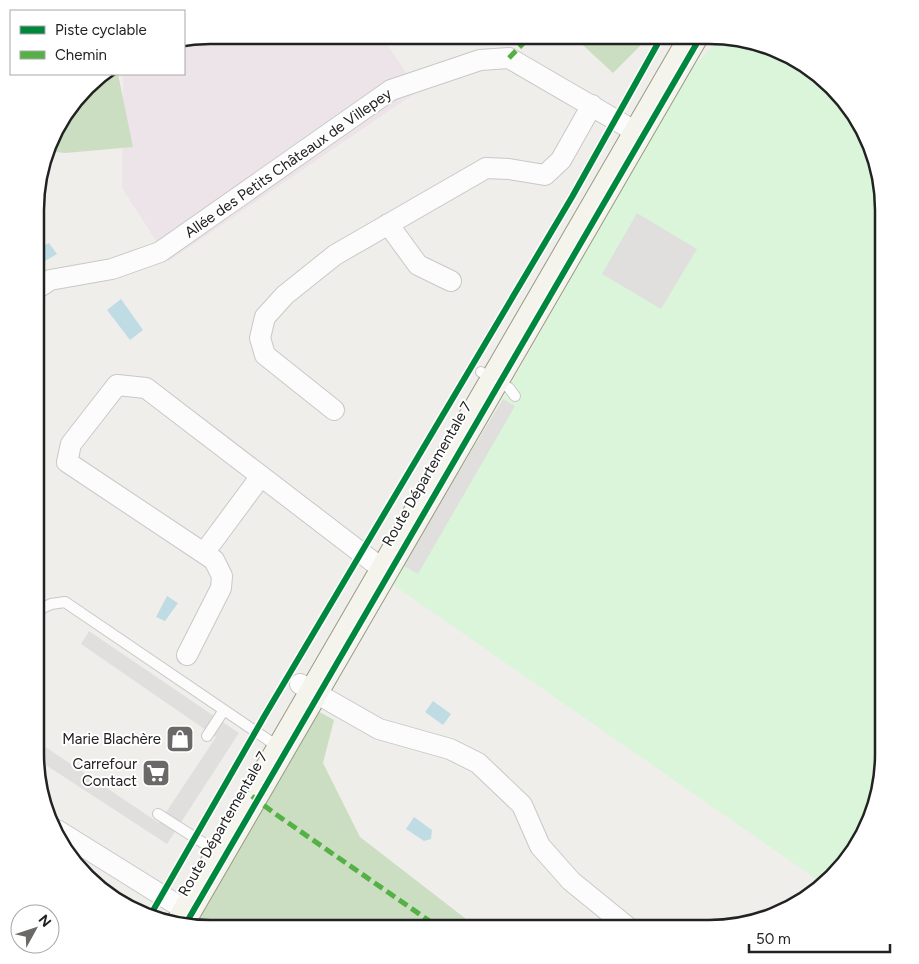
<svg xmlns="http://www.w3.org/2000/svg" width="919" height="964" viewBox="0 0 919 964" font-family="Figtree,sans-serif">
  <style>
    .industrial { fill: #ede4e9 }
    .forest { fill: #cbdec1 }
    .park { fill: #daf5da }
    .parking { fill: #e0dfde }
    .water { fill: #bfdbe3 }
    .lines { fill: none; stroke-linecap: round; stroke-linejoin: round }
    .lane-casing { stroke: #c9c8c7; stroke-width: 12 }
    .street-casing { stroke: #c9c8c7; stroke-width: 22 }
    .secondary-casing { stroke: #999a82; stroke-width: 30 }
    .lane { stroke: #fdfcfc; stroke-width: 10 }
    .street { stroke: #fdfcfc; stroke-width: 20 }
    .secondary { stroke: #f4f4ed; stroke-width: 28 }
    .quiet { stroke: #55b145; stroke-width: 5; stroke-dasharray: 10 5; stroke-linecap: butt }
    .cycleway-casing { stroke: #fff; stroke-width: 9 }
    .cycleway { stroke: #00873e; stroke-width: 6 }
    .labels { text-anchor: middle; stroke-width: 4; stroke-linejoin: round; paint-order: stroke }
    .street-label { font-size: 15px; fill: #222; stroke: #fff }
    .poi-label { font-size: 15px; fill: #222; stroke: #fff; text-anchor: end }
    .rim { fill: none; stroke: #222; stroke-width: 2.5 }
  </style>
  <rect width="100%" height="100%" fill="#f0eeeb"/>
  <!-- industrial -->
  <path class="industrial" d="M210 35H381L418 91 169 261 122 188 123 74H184V39Z"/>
  <!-- forest -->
  <path class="forest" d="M573 36H650L613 73Z
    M103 74H118L133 147 65 153 48 151 59 122 95 78Z
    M314 709 334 720 323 763 360 837 479 929H199L191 926Z"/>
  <!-- park -->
  <path class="park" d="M723 36H732L797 59 854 113 884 199V765L861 841 822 883 392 584 509 388 686 74Z"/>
  <!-- parking -->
  <path class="parking" d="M637 213 697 249 661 309 602 274Z
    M503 399 515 406 418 574 402 565Z
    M89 631 239 733 167 844 35 758V740L159 823 216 737 81 644Z"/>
  <!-- water -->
  <path class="water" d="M49 243 57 254 38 265V248Z
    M121 299 143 330 130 340 107 310Z
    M167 596 178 603 165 621 156 617Z
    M433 701 451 714 443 725 425 712Z
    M414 817 432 830 431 839 424 841 406 829Z"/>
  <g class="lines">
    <defs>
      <path id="lane" d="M481 372 509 388 515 396
        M36 611 51 604 65 602 280 748
        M207 736 224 710
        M158 814 219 853"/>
      <path id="street" d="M388 224 418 265 451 281
        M38 288 50 280 112 269 160 252 391 90 480 60 509 58 638 133
        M334 410 265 355 260 338 265 317 285 295 335 255 486 168 509 169 545 175 561 160 592 105
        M204 553 261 476
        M187 655 221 588 222 576 214 560 67 462 71 444 117 385 146 388 385 571
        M300 684 379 729 450 749 478 763 522 805 540 846 571 881 630 929
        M57 830 187 911"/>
      <path id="secondary" d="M180 923 694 36"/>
    </defs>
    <!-- lane casing -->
    <use href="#lane" class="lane-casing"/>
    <!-- street casing -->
    <use href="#street" class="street-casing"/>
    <!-- secondary casing -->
    <use href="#secondary" class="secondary-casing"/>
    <!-- lane -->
    <use href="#lane" class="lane"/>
    <!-- street -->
    <use href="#street" class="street"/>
    <!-- secondary -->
    <use href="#secondary" class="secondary"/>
    <!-- quiet -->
    <path class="quiet" d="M509 58 530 36
      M240 787 274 813 441 929"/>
    <defs>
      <path id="cycleway" d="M151 914 265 715 572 197 662 36
        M185 925 701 36"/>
    </defs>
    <!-- cycleway casing -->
    <use href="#cycleway" class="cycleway-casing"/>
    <!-- cycleway -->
    <use href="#cycleway" class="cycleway"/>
  </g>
  <!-- icons -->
  <defs>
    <symbol id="shop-square" viewBox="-11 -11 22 22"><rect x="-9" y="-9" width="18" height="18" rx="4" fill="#6a6968" stroke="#fff"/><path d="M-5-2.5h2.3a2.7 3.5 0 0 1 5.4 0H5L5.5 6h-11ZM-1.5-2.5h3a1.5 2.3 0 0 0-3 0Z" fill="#fff"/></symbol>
    <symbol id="supermarket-square" viewBox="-11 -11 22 22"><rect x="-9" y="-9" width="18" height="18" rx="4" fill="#6a6968" stroke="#fff"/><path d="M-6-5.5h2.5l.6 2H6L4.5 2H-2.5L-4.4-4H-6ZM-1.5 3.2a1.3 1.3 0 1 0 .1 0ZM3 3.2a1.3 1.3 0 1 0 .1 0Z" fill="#fff"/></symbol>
  </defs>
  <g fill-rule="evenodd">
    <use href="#shop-square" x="164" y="723" width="32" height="32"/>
    <use href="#supermarket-square" x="140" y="757" width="32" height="32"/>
  </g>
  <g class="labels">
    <!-- street labels -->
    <g class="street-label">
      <text transform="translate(288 163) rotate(-35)" y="5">Allée des Petits Châteaux de Villepey</text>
      <text transform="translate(427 474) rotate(-60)" y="5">Route Départementale 7</text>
      <text transform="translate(223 824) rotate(-60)" y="5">Route Départementale 7</text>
    </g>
    <!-- poi labels -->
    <g class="poi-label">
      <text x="161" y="744">Marie Blachère</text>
      <text x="137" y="769">Carrefour<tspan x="137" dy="17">Contact</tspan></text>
    </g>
  </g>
  <!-- crop -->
  <path d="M0 0H919V964H0ZM210 44H709A166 166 0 0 1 875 210V754A166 166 0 0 1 709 920H210A166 166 0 0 1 44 754V210A166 166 0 0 1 210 44Z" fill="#fff" fill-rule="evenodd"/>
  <path class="rim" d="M210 44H709A166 166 0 0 1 875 210V754A166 166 0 0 1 709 920H210A166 166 0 0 1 44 754V210A166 166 0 0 1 210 44Z"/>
  <!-- legend -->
  <rect x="10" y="10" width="175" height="65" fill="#ffffff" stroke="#a7a7a7"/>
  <rect x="20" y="26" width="25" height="8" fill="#00873e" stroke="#a7a7a7"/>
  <text x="55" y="35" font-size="15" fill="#222222">Piste cyclable</text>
  <rect x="20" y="51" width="25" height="8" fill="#55b145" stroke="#a7a7a7"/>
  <text x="55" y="60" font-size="15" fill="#222222">Chemin</text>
  <!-- north arrow -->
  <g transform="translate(35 929) rotate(50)"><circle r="24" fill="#ffffff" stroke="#a7a7a7"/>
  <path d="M0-4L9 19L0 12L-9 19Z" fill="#6a6968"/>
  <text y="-8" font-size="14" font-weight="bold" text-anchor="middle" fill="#222222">N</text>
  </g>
  <!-- scale -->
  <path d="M749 944v8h141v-8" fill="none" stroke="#222222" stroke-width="2.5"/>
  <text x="756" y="944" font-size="15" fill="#222222" stroke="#ffffff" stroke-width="4" paint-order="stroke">50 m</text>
</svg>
